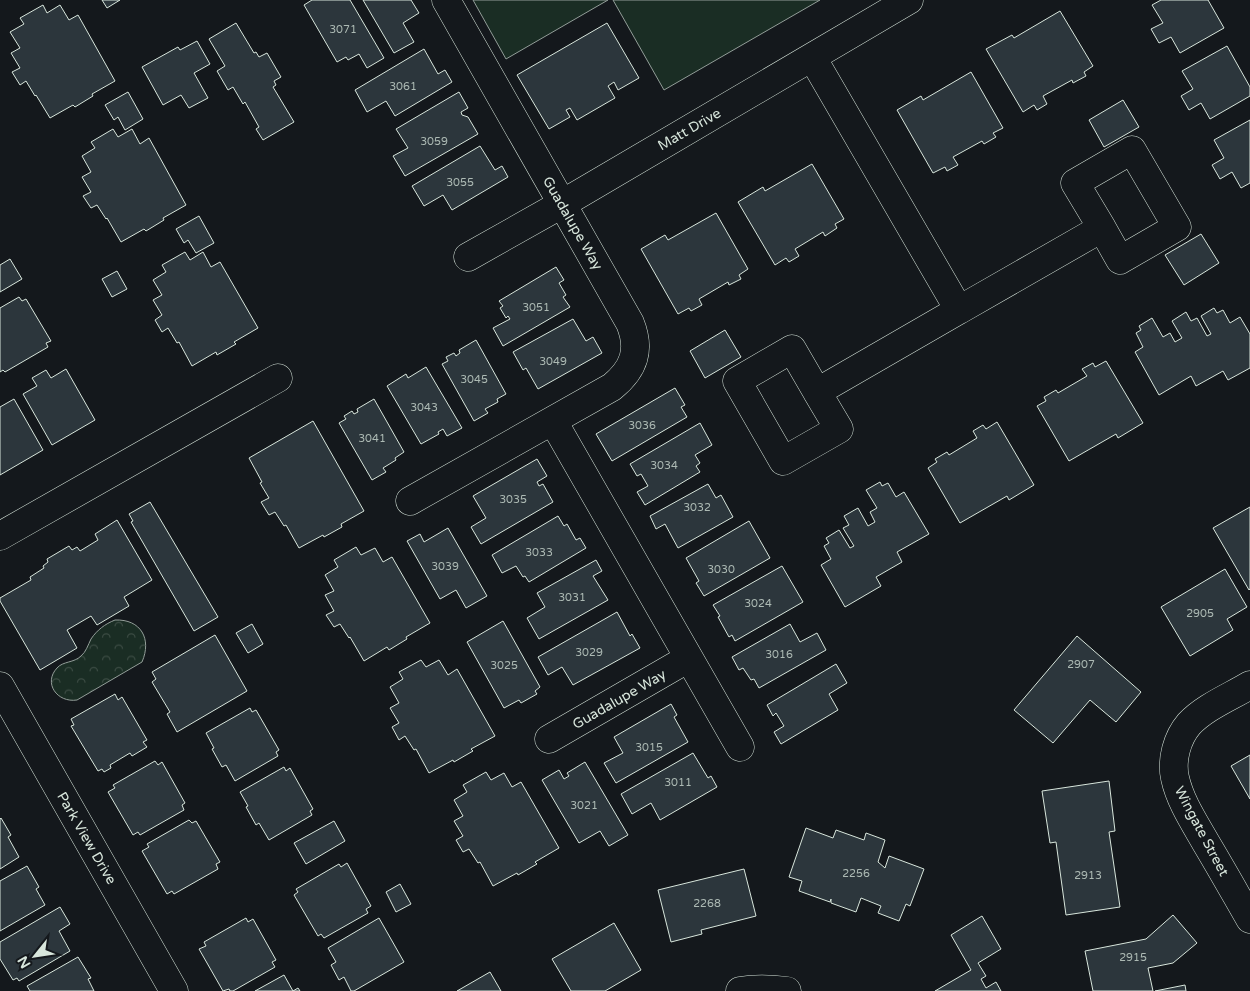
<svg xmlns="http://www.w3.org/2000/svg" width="1250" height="991" viewBox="0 0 1250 991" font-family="'Varela Round',sans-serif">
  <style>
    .grass { fill: #1a2d24; stroke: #939e99 }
    .park { fill: url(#park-crowns); stroke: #939e99 }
    .building { fill: #2c363c; stroke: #d8e6dc }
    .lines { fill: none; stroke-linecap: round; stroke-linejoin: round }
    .street-casing { stroke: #d8e6dc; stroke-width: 29 }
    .street { stroke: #14181c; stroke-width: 28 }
    .labels { text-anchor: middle; stroke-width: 4; stroke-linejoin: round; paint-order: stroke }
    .number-label { font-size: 11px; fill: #adbab4 }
    .street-label { font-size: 14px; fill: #d8e6dc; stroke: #14181c }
  </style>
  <defs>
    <pattern id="park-crowns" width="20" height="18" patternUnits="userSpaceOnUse" patternTransform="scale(1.25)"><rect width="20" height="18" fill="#1a2d24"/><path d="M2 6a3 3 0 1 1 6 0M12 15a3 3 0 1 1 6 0" fill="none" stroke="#3b4b43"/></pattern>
  </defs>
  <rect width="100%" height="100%" fill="#14181c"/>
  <!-- grass -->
  <path class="grass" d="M473 0H608L506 59Z
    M613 0H820L664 90Z"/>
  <!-- park -->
  <path class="park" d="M115 620C141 619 152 639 142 662L77 700C57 703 43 683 57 668 63 661 74 663 81 656 86 652 88 645 91 639 97 630 105 624 115 620Z"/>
  <!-- building -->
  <path class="building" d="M102 0H120L107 8Z
    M312 0H350L384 58 367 68 359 54 348 60 346 57 337 62 304 5Z
    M363 0H411L419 13 403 23 414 42 394 53Z
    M1161 0H1208L1224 28 1180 53 1171 37 1159 43 1151 29 1163 23 1152 5Z
    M43 5 47 13 60 5 69 20 78 15 115 81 92 94 93 96 75 107 73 105 50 118 36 95 35 96 26 81 20 85 12 72 20 68 11 53 20 48 10 32 24 24 20 18Z
    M1060 11 1093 66 1084 72 1086 76 1073 83 1072 80 1043 96 1047 104 1037 110 1034 105 1023 112 986 49 1012 35 1014 38Z
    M236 23 254 53 256 52 259 57 267 53 281 77 274 81 276 85 273 87 294 122 263 140 256 129 259 127 245 102 243 104 233 87 228 90 217 71 225 66 209 39Z
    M607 23 639 78 618 90 614 82 608 86 615 98 577 120 570 108 566 110 570 117 549 129 517 75Z
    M197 41 210 64 194 73 208 98 189 108 181 95 163 105 142 67 178 47 180 50Z
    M1227 46 1250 87V96L1210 119 1201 103 1189 110 1181 96 1193 89 1182 71Z
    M424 49 438 74 445 70 452 82 395 116 386 101 367 112 355 90Z
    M971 72 1003 128 993 133 996 137 984 144 982 141 953 157 958 165 947 171 945 167 933 173 897 110 921 96 923 100Z
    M128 92 143 119 125 130 118 117 114 120 105 105Z
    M459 92 468 108 461 112 462 115 468 117 478 134 405 176 393 156 408 148 396 129Z
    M1123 100 1139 127 1104 147 1089 120Z
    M1250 120V183L1241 188 1232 172 1220 179 1212 165 1224 158 1214 140Z
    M113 129 118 137 132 129 140 144 149 138 186 205 163 218 164 220 146 231 144 229 121 242 107 218 106 219 97 205 91 208 83 196 91 192 82 177 91 172 82 156 95 148 91 142Z
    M480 146 495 170 502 166 508 177 452 210 443 195 424 206 412 186Z
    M812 164 844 219 835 224 837 228 825 236 823 232 795 249 799 256 789 262 786 258 775 265 738 202 763 187 765 191Z
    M716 213 748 269 739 275 741 279 729 285 728 282 699 299 702 305 691 311 689 308 678 314 641 249 665 235 668 240Z
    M199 216 214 243 196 253 188 240 184 243 176 229Z
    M1201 234 1219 263 1184 285 1165 255Z
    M185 252 190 260 203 252 211 267 220 262 258 328 234 342 236 344 217 355 216 352 192 366 179 342 177 343 168 328 162 332 155 320 162 315 153 300 162 295 153 280 166 272 162 265Z
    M10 259 22 279 0 292V265Z
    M556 267 564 280 559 283 566 295 563 297 570 307 503 346 493 328 510 319 508 316 506 318 500 308 503 306 499 301Z
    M117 271 127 289 112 297 102 279Z
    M19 297 22 301 26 299 51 341 46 343 48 347 5 372 3 370 0 372V308Z
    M1214 308 1217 313 1223 310 1230 323 1240 317 1250 334V368L1228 380 1223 371 1196 386 1191 376 1159 395 1135 352 1143 347 1136 333 1141 330 1139 326 1152 318 1163 337 1170 333 1175 342 1182 338 1172 321 1186 312 1191 321 1197 318 1207 336 1211 334 1201 316Z
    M573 319 586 341 593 337 602 353 538 389 526 368 523 370 513 352Z
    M725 330 741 357 705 378 690 351Z
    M476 340 506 394 497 399 498 402 485 409 488 413 474 421 442 364 448 361 446 357 454 353 456 356 460 353 459 350Z
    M1106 361 1143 423 1118 438 1116 434 1069 461 1037 406 1046 401 1044 397 1056 390 1058 393 1087 376 1082 369 1093 363 1095 367Z
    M426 367 462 428 447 436 443 429 438 432 439 434 421 444 387 386 406 374 408 378Z
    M66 369 95 420 52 445 23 394 37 386 32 378 46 370 51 378Z
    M675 388 685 405 681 407 687 417 612 461 596 434Z
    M14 399 43 450 0 475V407Z
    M374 399 404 452 395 458 396 460 383 468 386 472 372 480 339 423 346 419 344 416 352 411 354 414 358 412 357 409Z
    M313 421 364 511 341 524 342 527 324 537 323 535 299 548 286 525 284 526 275 512 269 515 261 502 269 498 260 483 262 482 249 458Z
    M997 422 1034 485 1009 500 1007 496 960 523 928 468 937 462 935 459 947 452 949 455 977 438 973 431 983 425 986 429Z
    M700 423 712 445 695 455 700 463 696 466 700 472 645 505 637 492 648 486 641 474 637 476 630 464Z
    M537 459 547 476 537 482 539 486 543 484 553 502 481 544 471 527 486 518 473 496Z
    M880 482 882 486 888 483 896 497 904 492 929 534 897 552 902 562 876 577 881 586 845 607 821 565 831 559 824 546 829 543 826 538 839 530 850 548 854 546 843 528 849 525 844 516 858 508 868 526 875 522 870 512 877 508 866 490Z
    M708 484 716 498 721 495 733 517 678 548 665 524 656 529 650 516Z
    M150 502 218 617 194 631 131 522 133 521 129 514Z
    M1250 507V589L1249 590 1213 528Z
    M558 516 564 526 567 524 576 540 580 538 586 548 529 582 525 576 523 577 516 566 502 573 492 555Z
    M117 520 152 580 124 597 129 606 97 625 91 616 67 630 77 648 40 670 0 601V598L31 580 30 577 44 568 43 566 48 562 47 559 69 546 72 550 77 547 80 551 98 540 95 534Z
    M749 521 770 558 704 596 696 583 699 581 686 558Z
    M448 528 487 596 466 608 456 590 440 599 407 541 420 534 424 542Z
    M356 547 361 555 375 548 383 562 392 557 430 623 406 637 407 639 389 650 387 647 364 661 350 637 349 638 340 624 334 627 326 615 334 611 325 595 334 591 325 575 338 567 334 560Z
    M596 560 602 571 593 576 608 600 539 639 527 618 545 607 537 593Z
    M782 566 803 602 735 641 732 635 729 637 718 617 720 616 713 605Z
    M1225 569 1247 607 1227 619 1233 630 1190 656 1161 607Z
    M617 612 630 636 632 634 640 648 573 685 562 667 548 675 538 657Z
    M503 621 540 687 535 691 537 694 521 703 519 700 504 708 467 642Z
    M252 624 263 644 248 653 236 633Z
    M790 624 800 642 817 633 826 650 759 688 754 679 751 680 743 668 739 670 732 657Z
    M215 635 247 691 177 732 167 714 170 712 152 682 156 679 152 672Z
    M1077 636 1141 692 1116 722 1090 700 1053 743 1014 710Z
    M421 660 426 667 439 660 448 675 457 669 495 736 471 749 473 751 454 762 453 760 429 773 416 749 414 750 405 736 399 740 392 727 399 723 390 708 399 703 390 687 403 679 399 672Z
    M836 664 847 683 829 694 838 710 781 744 774 732 784 726 776 713 773 716 767 705Z
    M115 694 118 700 122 697 147 740 143 742 147 747 132 756 130 753 110 765 111 768 104 772 102 769 98 771 71 726 74 725 71 719Z
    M671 704 677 715 674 717 688 742 616 783 604 763 623 753 614 737Z
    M250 708 252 712 256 710 279 750 276 752 278 756 235 781 226 765 222 767 212 749 214 748 206 733Z
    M693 753 708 778 711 776 717 787 660 820 651 803 632 814 621 794Z
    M1250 755V799L1231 766Z
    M155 761 158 765 162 762 185 803 182 805 184 810 140 835 138 832 133 835 108 792 115 788 113 785Z
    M585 762 628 835 609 846 600 831 579 843 542 780 559 770 564 779 569 776 567 773Z
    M284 767 286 771 290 768 313 809 310 811 312 815 269 840 259 823 256 825 246 807 248 806 240 792Z
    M486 772 491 780 504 773 512 787 521 782 559 848 535 862 537 864 518 875 517 873 493 886 480 862 478 863 469 849 463 852 456 840 463 836 454 821 463 816 454 800 467 792 463 785Z
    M1109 781 1115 831 1109 832 1120 907 1066 915 1056 842 1050 843 1042 791Z
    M1 818 11 835 8 837 19 857 0 869V819Z
    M189 820 192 823 196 821 220 862 216 864 218 869 174 894 172 891 167 894 142 851 149 847 147 844Z
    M334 821 345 841 306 864 294 843Z
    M806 828 833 838 836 830 864 840 866 833 885 840 878 862 885 868 889 856 924 869 910 906 906 904 899 921 878 913 881 906 861 898 856 912 831 903V899L830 902 799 891 802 881 789 877Z
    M347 863 371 906 366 909 368 913 324 938 321 934 318 936 294 895 298 892 296 889 339 864 341 867Z
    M27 866 39 887 36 889 45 905 0 931V881Z
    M744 869 756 916 701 930 702 934 671 942 658 890Z
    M400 884 411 904 396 912 386 892Z
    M60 907 70 924 59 931 70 951 19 981 17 978 13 980 0 959V942Z
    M1173 915 1197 943 1173 963 1148 968 1153 991H1093L1085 951 1146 939Z
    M982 916 1001 949 978 963 986 976 981 979 986 988 996 982 1001 991H935L971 970 951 935Z
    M246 918 248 922 253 919 276 960 272 962 275 967 233 991H230L229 989 223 991 199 949 206 946 204 942Z
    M379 918 404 962 354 991H351L344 977 339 980 331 965 336 962 328 948Z
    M614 923 641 970 605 991H571L552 959Z
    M78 957 91 978 88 979 94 991H30L27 986Z
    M490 972 501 991H457Z
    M284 975 293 991 298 988 300 991H255Z
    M1185 985 1186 991H1155Z"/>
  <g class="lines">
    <defs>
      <path id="street" d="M812 57 959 310 817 392 792 349 737 381 783 461 839 429 817 392
        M468 257 562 204 909 0
        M959 310 1102 228 1120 260 1177 227 1132 150 1075 183 1102 228
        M553 421 740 747
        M410 501 612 387C634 369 641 350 630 323L446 0
        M0 536 278 378
        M1250 685C1230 697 1205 707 1189 724 1177 738 1171 760 1175 778 1180 801 1194 822 1206 843 1221 868 1235 893 1250 919
        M0 686 174 991
        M549 739 689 658
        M740 991C756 988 772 989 787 991"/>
    </defs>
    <!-- street casing -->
    <use href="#street" class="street-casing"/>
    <!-- street -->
    <use href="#street" class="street"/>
  </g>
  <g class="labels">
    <!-- number labels -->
    <g class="number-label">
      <text x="343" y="33">3071</text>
      <text x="403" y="90">3061</text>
      <text x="434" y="145">3059</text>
      <text x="460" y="186">3055</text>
      <text x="536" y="311">3051</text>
      <text x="553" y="365">3049</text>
      <text x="474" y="383">3045</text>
      <text x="424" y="411">3043</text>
      <text x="642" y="429">3036</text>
      <text x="372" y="442">3041</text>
      <text x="664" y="469">3034</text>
      <text x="513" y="503">3035</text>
      <text x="697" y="511">3032</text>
      <text x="539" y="556">3033</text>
      <text x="445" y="570">3039</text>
      <text x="721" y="573">3030</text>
      <text x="572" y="601">3031</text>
      <text x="758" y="607">3024</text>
      <text x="1200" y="617">2905</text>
      <text x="589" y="656">3029</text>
      <text x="779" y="658">3016</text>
      <text x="1081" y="668">2907</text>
      <text x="504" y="669">3025</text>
      <text x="649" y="751">3015</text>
      <text x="678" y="786">3011</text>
      <text x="584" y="809">3021</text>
      <text x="856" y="877">2256</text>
      <text x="1088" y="879">2913</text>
      <text x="707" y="907">2268</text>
      <text x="1133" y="961">2915</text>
    </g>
    <!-- street labels -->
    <g class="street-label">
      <text transform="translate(689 129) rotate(-30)" y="5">Matt Drive</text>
      <text transform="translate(573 223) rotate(60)" y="5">Guadalupe Way</text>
      <text transform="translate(619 699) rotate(-30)" y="5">Guadalupe Way</text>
      <text transform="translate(1202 831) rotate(62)" y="5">Wingate Street</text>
      <text transform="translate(87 838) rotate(60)" y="5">Park View Drive</text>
    </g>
  </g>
  <!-- north arrow -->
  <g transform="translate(35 956) rotate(240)" stroke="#14181c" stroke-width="4" paint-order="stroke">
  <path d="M0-4L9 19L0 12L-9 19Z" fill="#d8e6dc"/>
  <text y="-8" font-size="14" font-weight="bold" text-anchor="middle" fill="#d8e6dc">N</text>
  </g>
</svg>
